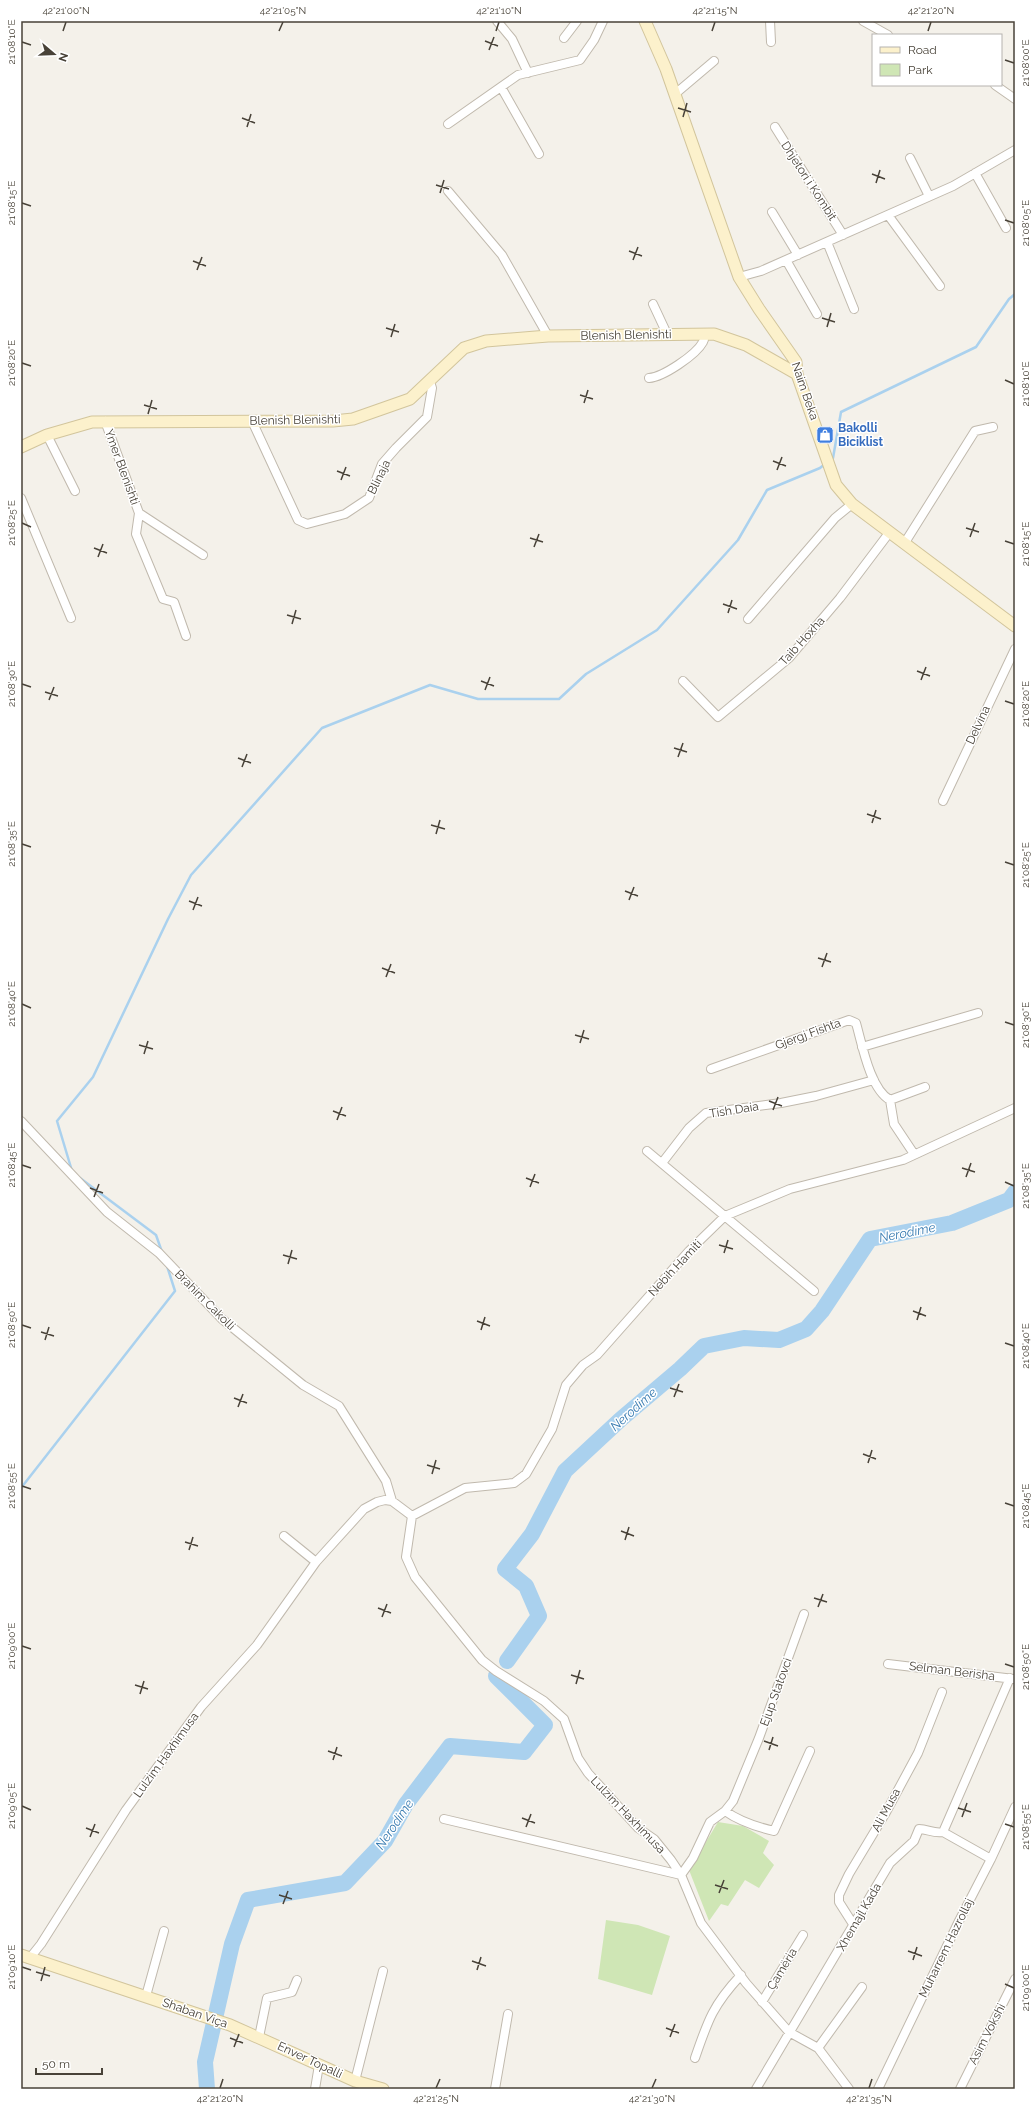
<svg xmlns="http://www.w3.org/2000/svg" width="1036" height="2110" viewBox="0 0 1036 2110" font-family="Raleway,sans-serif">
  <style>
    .green { fill: #cfe6b5 }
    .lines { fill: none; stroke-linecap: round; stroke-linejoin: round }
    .stream { stroke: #aad1ee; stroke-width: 2.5 }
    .river { stroke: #aad1ee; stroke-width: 16 }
    .street-casing { stroke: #c0b9ad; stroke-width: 10 }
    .secondary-casing { stroke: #d2c59c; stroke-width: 13 }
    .street { stroke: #fff; stroke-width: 8 }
    .secondary { stroke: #fcf1cc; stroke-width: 11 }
    .ticks { fill: none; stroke: #484238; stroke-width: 1.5 }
    .labels { text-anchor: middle; stroke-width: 3; stroke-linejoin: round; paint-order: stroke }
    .street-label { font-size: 12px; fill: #484238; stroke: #fff }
    .shop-label { font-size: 12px; font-weight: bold; fill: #366cbe; stroke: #fff; text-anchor: start }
    .water-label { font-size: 13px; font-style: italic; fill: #367ab0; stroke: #fff }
    .neatline { fill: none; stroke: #484238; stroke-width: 1.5 }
    .ticks-label { font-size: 10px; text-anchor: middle; fill: #484238 }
  </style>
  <rect width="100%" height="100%" fill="#f4f1ea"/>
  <!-- green -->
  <path class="green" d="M718 1822 743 1826 769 1841 763 1853 774 1865 759 1888 745 1880 728 1906 721 1904 709 1921 689 1870Z
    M606 1920 638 1925 670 1936 652 1995 598 1979Z"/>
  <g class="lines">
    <!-- stream -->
    <path class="stream" d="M831 460 833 458 841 412 976 347 1009 299 1015 294
      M72 1171 57 1121 93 1077 168 919 191 875 322 728 430 685 478 699H559L586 674 657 630 738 540 767 490 820 468 825 464
      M80 1178 156 1235 162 1252
      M21 1488 175 1291 167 1266"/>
    <!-- river -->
    <path class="river" d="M507 1661 539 1616 526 1586 505 1569 532 1534 565 1471 621 1419 680 1369 704 1346 744 1338 779 1340 806 1329 822 1311 870 1239 952 1223 1009 1200 1015 1192
      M207 2089 205 2062 232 1944 248 1900 345 1883 385 1841 406 1804 450 1746 524 1752 545 1725 496 1676"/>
    <defs>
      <path id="street" d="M497 21 512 39 528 73
        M770 21 771 42
        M863 21 888 35
        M564 38 577 21
        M995 85 1015 99
        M501 87 539 154
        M675 94 714 61
        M448 124 518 75 580 60 594 40 603 21
        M775 127 843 235
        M910 158 929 196
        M975 173 1006 228
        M448 191 502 255 548 336
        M772 212 798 255
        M888 215 940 286
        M827 242 854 309
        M786 260 817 314
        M739 277 761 271 953 186 1015 150
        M653 304 667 334
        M649 378C663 377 696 355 703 342 705 339 704 337 704 333
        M105 421 139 513 136 534 163 599 174 602 186 636
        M252 421 298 520 307 524 345 514 369 498 382 464 396 448 427 417 432 388 430 382
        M47 435 75 491
        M21 498 71 618
        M139 513 203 555
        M904 544 975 431 993 427
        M748 619 835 518 852 504
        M683 681 718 717 789 658 840 598 889 533
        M943 801 1015 649
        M862 1047 978 1013
        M711 1069 849 1020 856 1023C862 1044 870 1089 890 1100L894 1124 914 1154
        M890 1100 925 1087
        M21 1121 107 1212 159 1253 222 1319 303 1385 339 1406 386 1481 392 1501
        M647 1151 814 1291
        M662 1163 689 1128 706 1113 781 1103 816 1096 874 1080
        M412 1516 465 1488 514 1483 526 1474 552 1429 566 1385 583 1365 597 1355 689 1251 725 1216 790 1189 903 1160 1015 1108
        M284 1536 316 1562
        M888 1664 1014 1679
        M725 1811C739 1821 757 1827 774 1831L810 1751
        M444 1819 681 1875
        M991 1859 943 1832 1010 1678
        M681 1875 693 1858 710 1822 725 1811 733 1801 759 1738 804 1614
        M853 1924 839 1902V1895L849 1874 885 1814 918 1753 942 1692
        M29 1959 41 1944 126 1810 201 1707 257 1645 316 1562 364 1509 377 1502 385 1500 392 1501 412 1516 406 1557 415 1577 482 1660 496 1671 544 1701 564 1719 578 1758 588 1773 638 1828 654 1839 671 1860 681 1875 701 1923 746 1983 789 2032 818 2048 849 2089
        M146 1996 164 1931
        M762 2002 803 1935
        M259 2037 267 1998 292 1992 297 1980
        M818 2048 862 1987
        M695 2058C708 2020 713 2005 741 1975
        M355 2081 383 1971
        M315 2089 319 2065
        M495 2089 508 2014
        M756 2089 890 1863 914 1841 919 1829C928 1829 934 1834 943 1832
        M878 2089 959 1921 991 1859 1015 1807
        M960 2089 1015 1979"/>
      <path id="secondary" d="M645 21 666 69 739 277 759 309 796 362 797 374 836 485 852 504 1015 626
        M21 447 47 435 92 422 333 421 353 419 410 399 464 348 486 341 548 336 714 334 746 345 797 374
        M21 1955 230 2025 355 2081 383 2089"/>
    </defs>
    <!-- street casing -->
    <use href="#street" class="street-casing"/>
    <!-- secondary casing -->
    <use href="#secondary" class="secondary-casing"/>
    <!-- street -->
    <use href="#street" class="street"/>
    <!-- secondary -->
    <use href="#secondary" class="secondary"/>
  </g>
  <!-- ticks -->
  <path class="ticks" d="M63 31 66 22M279 31 283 22M496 31 499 22M712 31 715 22M928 31 931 22M485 41 498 46M22 42 31 45M489 50 494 37M1005 60 1014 63M678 108 691 112M683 117 687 103M242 118 255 123M247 127 251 114M872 174 885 179M876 183 880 170M436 185 449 189M440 193 444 180M22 203 31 206M1005 220 1014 223M629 251 642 256M633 260 638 247M193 261 206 266M197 270 202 257M822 318 835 322M827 327 831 313M386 328 399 332M391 337 395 324M22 363 31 366M1005 380 1014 384M580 395 593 399M584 403 588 390M144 405 157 409M148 414 152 400M773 461 786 466M777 470 782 457M337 471 350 476M341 480 346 467M22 523 31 527M966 528 979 532M970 537 975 523M530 538 543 542M1005 541 1014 544M534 547 539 534M94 548 107 553M98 557 103 544M723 604 737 609M728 613 732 600M287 615 301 619M292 624 296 610M917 671 930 676M921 680 926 667M481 681 494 686M22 684 31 687M485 690 490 677M45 692 58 696M49 700 54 687M1005 701 1014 704M674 748 687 752M678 757 683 743M238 758 251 763M242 767 247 754M867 814 881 819M872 823 876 810M431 825 445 829M436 834 440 820M22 844 31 847M1005 862 1014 865M625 891 638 896M629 900 634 887M189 901 202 906M193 910 198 897M818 958 831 962M822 967 827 953M382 968 395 973M386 977 391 964M22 1004 31 1008M1005 1022 1014 1025M575 1035 589 1039M580 1043 584 1030M139 1045 153 1049M144 1054 148 1041M769 1101 782 1106M773 1110 778 1097M333 1111 346 1116M337 1120 342 1107M22 1165 31 1168M962 1168 975 1172M966 1177 971 1163M526 1178 539 1183M1005 1182 1014 1186M530 1187 535 1174M90 1188 103 1193M94 1197 99 1184M719 1245 733 1249M724 1253 728 1240M283 1255 297 1259M288 1264 292 1250M913 1311 926 1316M917 1320 921 1307M477 1321 490 1326M22 1325 31 1328M481 1330 485 1317M41 1332 54 1336M45 1340 49 1327M1005 1343 1014 1346M670 1388 683 1392M674 1397 679 1384M234 1398 247 1403M238 1407 243 1394M863 1454 876 1459M868 1463 872 1450M427 1465 440 1469M432 1474 436 1460M22 1486 31 1489M1005 1503 1014 1506M621 1531 634 1536M625 1540 629 1527M185 1542 198 1546M189 1550 193 1537M814 1598 827 1602M818 1607 823 1594M378 1608 391 1613M382 1617 387 1604M22 1646 31 1649M1005 1664 1014 1667M571 1675 584 1679M576 1684 580 1670M135 1685 148 1689M140 1694 144 1681M764 1741 778 1746M769 1750 773 1737M328 1751 342 1756M333 1760 337 1747M22 1806 31 1810M958 1808 971 1812M962 1817 967 1803M522 1818 535 1823M1005 1824 1014 1827M526 1827 531 1814M86 1828 99 1833M90 1837 95 1824M715 1885 728 1889M719 1893 724 1880M279 1895 292 1899M283 1904 288 1891M908 1951 922 1956M913 1960 917 1947M472 1961 486 1966M22 1967 31 1970M477 1970 481 1957M36 1972 50 1976M41 1981 45 1967M1005 1984 1014 1988M666 2028 679 2033M670 2037 675 2024M230 2038 243 2043M234 2047 239 2034M220 2088 223 2079M436 2088 440 2079M652 2088 656 2079M869 2088 872 2079"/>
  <!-- icons -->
  <defs>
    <symbol id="shop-square" viewBox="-11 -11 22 22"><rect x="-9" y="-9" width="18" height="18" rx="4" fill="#3f7fe0" stroke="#fff"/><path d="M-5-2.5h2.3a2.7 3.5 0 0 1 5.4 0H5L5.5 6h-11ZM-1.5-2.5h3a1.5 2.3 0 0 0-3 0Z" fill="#fff"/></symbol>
  </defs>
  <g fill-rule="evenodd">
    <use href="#shop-square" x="815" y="425" width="20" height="20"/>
  </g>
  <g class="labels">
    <!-- street labels -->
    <g class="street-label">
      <text transform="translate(809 181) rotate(57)" y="4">Dhjetori i Kombit</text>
      <text transform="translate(626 335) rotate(-1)" y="4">Blenish Blenishti</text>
      <text transform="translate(805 391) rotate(71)" y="4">Naim Beka</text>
      <text transform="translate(295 420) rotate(-1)" y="4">Blenish Blenishti</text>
      <text transform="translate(122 467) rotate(70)" y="4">Ymer Blenishti</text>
      <text transform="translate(379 477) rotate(-64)" y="4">Blinaja</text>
      <text transform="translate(802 641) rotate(-48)" y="4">Taib Hoxha</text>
      <text transform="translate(978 725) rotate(-65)" y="4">Delvina</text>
      <text transform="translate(808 1034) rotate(-20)" y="4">Gjergj Fishta</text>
      <text transform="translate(734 1110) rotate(-9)" y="4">Tish Daia</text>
      <text transform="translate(675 1268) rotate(-47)" y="4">Nebih Hamiti</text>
      <text transform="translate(205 1300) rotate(45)" y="4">Brahim Cakolli</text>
      <text transform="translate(952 1671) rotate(7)" y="4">Selman Berisha</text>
      <text transform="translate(776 1692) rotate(-70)" y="4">Ejup Statovci</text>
      <text transform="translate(166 1755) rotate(-54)" y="4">Lulzim Haxhimusa</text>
      <text transform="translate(886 1810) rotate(-62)" y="4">Ali Musa</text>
      <text transform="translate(628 1815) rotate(46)" y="4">Lulzim Haxhimusa</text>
      <text transform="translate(859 1917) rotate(-60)" y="4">Xhemajl Kada</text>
      <text transform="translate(946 1948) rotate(-64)" y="4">Muharrem Hazrollaj</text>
      <text transform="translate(782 1969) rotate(-59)" y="4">Çamëria</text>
      <text transform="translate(195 2013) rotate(19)" y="4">Shaban Viça</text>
      <text transform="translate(987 2034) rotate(-63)" y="4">Asim Vokshi</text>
      <text transform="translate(310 2060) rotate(25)" y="4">Enver Topalli</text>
    </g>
    <!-- shop labels -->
    <g class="shop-label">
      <text x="838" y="432">Bakolli<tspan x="838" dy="14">Biciklist</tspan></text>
    </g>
    <!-- water labels -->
    <g class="water-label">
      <text transform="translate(907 1232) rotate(-11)" y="5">Nerodime</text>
      <text transform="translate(633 1409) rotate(-42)" y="5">Nerodime</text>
      <text transform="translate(394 1824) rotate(-56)" y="5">Nerodime</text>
    </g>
  </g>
  <!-- border -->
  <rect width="1036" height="2110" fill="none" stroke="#ffffff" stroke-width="44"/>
  <!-- legend -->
  <rect x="872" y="34" width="130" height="52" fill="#ffffff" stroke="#b6b3af"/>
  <rect x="880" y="47" width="20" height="6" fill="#fcf1cc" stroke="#b6b3af"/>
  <text x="908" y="54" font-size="12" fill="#484238">Road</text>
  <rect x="880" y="64" width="20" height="12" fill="#cfe6b5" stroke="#b6b3af"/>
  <text x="908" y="74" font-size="12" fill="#484238">Park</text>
  <!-- north arrow -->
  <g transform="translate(54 54) rotate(109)" stroke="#ffffff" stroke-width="3" paint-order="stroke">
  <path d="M0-3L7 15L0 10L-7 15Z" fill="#484238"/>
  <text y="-6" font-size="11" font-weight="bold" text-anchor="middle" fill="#484238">N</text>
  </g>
  <!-- scale -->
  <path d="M36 2068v6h66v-6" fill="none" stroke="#484238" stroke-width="2"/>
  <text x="42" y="2068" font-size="12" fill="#484238" stroke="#ffffff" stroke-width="3" paint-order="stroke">50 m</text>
  <rect x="22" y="22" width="992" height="2066" class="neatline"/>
  <g class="ticks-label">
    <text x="66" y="14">42°21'00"N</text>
    <text x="283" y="14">42°21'05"N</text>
    <text x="499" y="14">42°21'10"N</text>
    <text x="715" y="14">42°21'15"N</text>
    <text x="931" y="14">42°21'20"N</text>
    <text transform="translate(11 42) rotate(-90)" y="4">21°08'10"E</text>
    <text transform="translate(1025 63) rotate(-90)" y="4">21°08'00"E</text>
    <text transform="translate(11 203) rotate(-90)" y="4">21°08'15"E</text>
    <text transform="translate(1025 223) rotate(-90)" y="4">21°08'05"E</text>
    <text transform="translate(11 363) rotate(-90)" y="4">21°08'20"E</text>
    <text transform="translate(1025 384) rotate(-90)" y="4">21°08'10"E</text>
    <text transform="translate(11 523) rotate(-90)" y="4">21°08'25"E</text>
    <text transform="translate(1025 544) rotate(-90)" y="4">21°08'15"E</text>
    <text transform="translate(11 684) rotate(-90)" y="4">21°08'30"E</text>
    <text transform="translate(1025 704) rotate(-90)" y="4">21°08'20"E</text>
    <text transform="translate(11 844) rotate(-90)" y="4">21°08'35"E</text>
    <text transform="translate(1025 865) rotate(-90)" y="4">21°08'25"E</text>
    <text transform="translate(11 1004) rotate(-90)" y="4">21°08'40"E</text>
    <text transform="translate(1025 1025) rotate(-90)" y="4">21°08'30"E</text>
    <text transform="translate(11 1165) rotate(-90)" y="4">21°08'45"E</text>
    <text transform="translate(1025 1186) rotate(-90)" y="4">21°08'35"E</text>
    <text transform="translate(11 1325) rotate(-90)" y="4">21°08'50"E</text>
    <text transform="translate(1025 1346) rotate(-90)" y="4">21°08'40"E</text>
    <text transform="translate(11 1486) rotate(-90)" y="4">21°08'55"E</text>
    <text transform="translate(1025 1506) rotate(-90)" y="4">21°08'45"E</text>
    <text transform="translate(11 1646) rotate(-90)" y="4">21°09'00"E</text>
    <text transform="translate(1025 1667) rotate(-90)" y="4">21°08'50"E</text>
    <text transform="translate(11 1806) rotate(-90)" y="4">21°09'05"E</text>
    <text transform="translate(1025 1827) rotate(-90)" y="4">21°08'55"E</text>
    <text transform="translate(11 1967) rotate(-90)" y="4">21°09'10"E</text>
    <text transform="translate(1025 1988) rotate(-90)" y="4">21°09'00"E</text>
    <text x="220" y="2102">42°21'20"N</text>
    <text x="436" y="2102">42°21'25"N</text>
    <text x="652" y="2102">42°21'30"N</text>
    <text x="869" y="2102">42°21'35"N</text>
  </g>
</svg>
